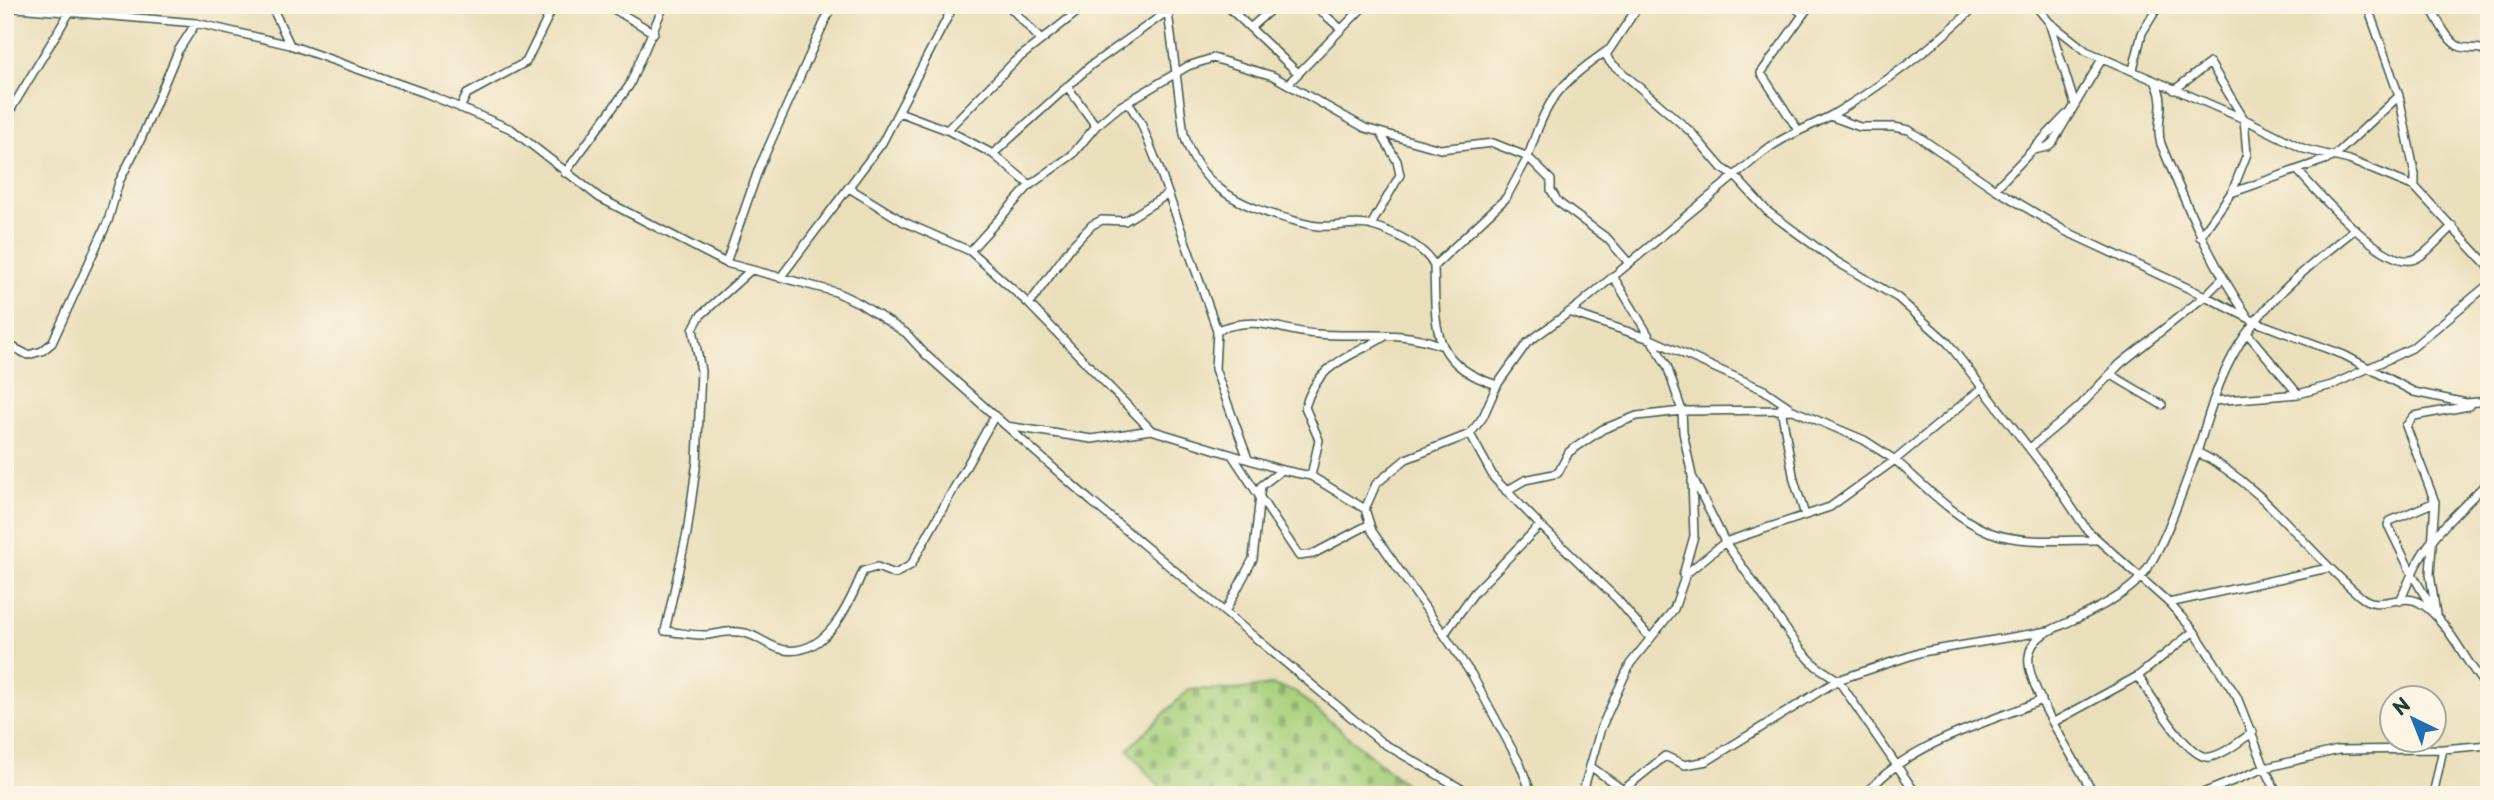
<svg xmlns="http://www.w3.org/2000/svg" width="2494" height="800" viewBox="0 0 2494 800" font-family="'Playpen Sans',sans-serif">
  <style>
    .cemetery { fill: url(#cemetery-stones); stroke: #638658; stroke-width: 2 }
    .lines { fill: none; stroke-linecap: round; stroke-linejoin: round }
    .minor-casing { stroke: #3d5548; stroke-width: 10 }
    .minor { stroke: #fff; stroke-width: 7 }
  </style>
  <defs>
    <pattern id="cemetery-stones" width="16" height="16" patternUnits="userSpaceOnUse" patternTransform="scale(1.75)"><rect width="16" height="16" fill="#a7d07b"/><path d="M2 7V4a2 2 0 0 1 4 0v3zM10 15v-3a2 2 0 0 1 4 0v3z" fill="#87aa66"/></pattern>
  </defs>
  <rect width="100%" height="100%" fill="#fcf5e5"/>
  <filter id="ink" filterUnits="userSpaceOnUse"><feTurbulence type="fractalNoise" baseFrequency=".0143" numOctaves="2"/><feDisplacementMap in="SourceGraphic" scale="14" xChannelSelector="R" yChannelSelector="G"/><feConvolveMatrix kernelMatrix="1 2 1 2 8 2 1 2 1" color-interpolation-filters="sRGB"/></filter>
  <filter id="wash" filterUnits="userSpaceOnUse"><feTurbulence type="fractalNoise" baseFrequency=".00686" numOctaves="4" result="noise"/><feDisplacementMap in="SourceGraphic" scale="28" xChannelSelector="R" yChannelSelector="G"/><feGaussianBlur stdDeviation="1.57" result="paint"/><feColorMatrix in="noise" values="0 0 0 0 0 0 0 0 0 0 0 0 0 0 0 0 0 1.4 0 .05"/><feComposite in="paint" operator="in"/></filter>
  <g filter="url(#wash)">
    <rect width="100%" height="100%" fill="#eadfbb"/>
    <!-- cemetery -->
    <path class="cemetery" d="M1271 685 1294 691 1418 795H1170L1152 779 1128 749 1189 689 1237 690Z"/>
  </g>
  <g filter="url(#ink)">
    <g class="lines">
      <defs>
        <path id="minor" d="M271 5 290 45
          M607 5 654 33
          M1008 5 1040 39
          M1167 5 1184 134C1197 183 1235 204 1281 217 1293 220 1305 225 1318 226 1335 228 1355 221 1372 226 1391 231 1426 247 1434 266 1436 326 1429 364 1497 385L1483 417 1470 434 1406 459 1376 484 1365 509 1372 531 1472 675 1520 764 1532 795
          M1226 5 1298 73
          M1314 5 1341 29
          M1639 5 1606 55 1610 62 1691 132 1722 168 1735 176 1767 211 1834 260 1898 298 1948 343 2049 474 2087 530 2169 603 2194 631 2237 697 2265 768 2338 750 2443 749 2489 745
          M1792 5 1803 14
          M2035 5 2049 22 2086 51 2244 119 2304 149 2349 160 2415 187 2489 267
          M2367 5 2399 96 2415 175V187
          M2429 5C2436 16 2448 44 2461 47 2472 50 2479 45 2489 54
          M5 7 196 23 290 45 425 93 511 129 600 198 726 263 836 292 859 303 906 333 925 354 1092 502 1381 742 1472 795
          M2049 22 2075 105
          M1250 28 1276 5
          M2133 70 2142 33 2159 5
          M2156 83C2168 108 2154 121 2161 144 2186 205 2211 263 2248 317
          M1288 84 1365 5
          M1067 86 1096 126
          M2174 90 2210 63 2244 119 2247 154 2232 192
          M1128 102 1141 123 1159 168 1217 330
          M460 108 467 94 526 62 554 5
          M899 112 947 130 1015 61 1086 5
          M1830 116 1860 127H1894L1909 130 1995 189 2065 231 2205 296 2222 279
          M5 119 68 15
          M1798 130 1761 73 1810 5
          M2034 150 2047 147 2053 142 2102 59
          M993 154 1090 66 1168 11
          M2297 170C2315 190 2382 266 2411 260 2425 258 2441 235 2453 226
          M565 173 629 86 664 5
          M1030 185 1072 155 1096 126 1119 107 1188 66 1213 58 1273 76 1365 128 1440 149 1493 143 1528 157C1547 98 1557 86 1608 50
          M849 188 904 222 970 251 1030 185 993 154 947 130
          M1995 189 2066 115
          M1371 225 1400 175 1397 161 1381 134
          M2355 229C2308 267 2257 306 2230 361 2215 390 2207 421 2197 452 2265 486 2303 548 2360 596 2379 613 2401 591 2420 603 2448 619 2466 665 2489 690
          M2200 237 2231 193 2333 157 2399 96
          M970 251 1029 304 1151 430 1092 439 1006 426
          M726 263 759 168 832 5
          M1434 266 1506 198 1528 157 1551 180V190L1558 202 1608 239 1628 262
          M751 270 700 316 693 329 701 371 697 461 687 533 665 631C678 632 694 636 708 635 722 633 730 630 745 633 759 636 770 648 785 650 827 656 850 603 863 571L877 567 895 574 911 565 994 417
          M780 278 882 143 954 5
          M1029 304 1071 247 1092 225 1102 220 1125 221 1168 194
          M1569 312 1653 340 1764 390 1789 407
          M2247 333 2298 394
          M5 343 28 355 42 351 52 343 108 221 119 182 141 139 178 51 196 23
          M2110 374 2162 405
          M1497 385 1527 343 1579 305 1762 153C1783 136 1808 128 1832 115 1885 84 1933 47 1977 5
          M2213 401 2298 394 2332 385 2412 348 2489 284
          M1781 408 1794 480 1805 515
          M1151 430 1282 470 1311 476 1365 509
          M2030 448 2079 407 2120 364 2205 296 2256 322 2344 355 2414 392 2466 403 2489 401
          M1232 455 1299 556 1313 554 1368 525
          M1248 459 1215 369 1217 330C1261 314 1276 331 1317 334 1360 338 1399 329 1440 345
          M1311 476 1319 440 1305 407C1319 360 1352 358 1387 335
          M1506 491 1525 480 1558 473 1569 452 1603 429 1637 416 1682 411 1793 410 1864 440 1895 460 1982 388
          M1540 525 1617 599 1650 638
          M1683 575 1694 536 1692 480
          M2400 601 2412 574 2388 525 2390 521 2435 502
          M2169 603 2328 568
          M2432 608 2412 574C2428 535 2461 511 2489 480
          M1225 612 1253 559 1261 486 1282 470
          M2436 614 2430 574 2435 502 2406 426 2414 416 2469 406
          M1445 633 1474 593 1540 525 1494 478 1470 434
          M2138 676C2150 693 2188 761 2210 757 2225 754 2240 741 2253 732
          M2054 722 2138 676 2194 631
          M1590 766 1630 795
          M1623 790 1665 756 1685 765 1707 761 1838 680 1922 652 2048 631
          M1582 795 1601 728 1630 664 1674 609 1686 574 1725 542 1692 476 1683 432 1682 411 1667 366 1613 276
          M1865 795C1907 743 1982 725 2042 700
          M1917 795 1838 680 1816 666 1800 649 1725 542 1830 507 1895 460C1923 484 1954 518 1989 532 2020 544 2062 540 2096 540
          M2094 795C2079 765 2024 685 2029 656 2031 638 2048 631 2062 625 2085 615 2124 597 2140 578 2162 554 2185 484 2197 452
          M2198 795 2265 768 2278 795
          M2433 795 2443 749"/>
      </defs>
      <!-- minor casing -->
      <use href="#minor" class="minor-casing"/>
      <!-- minor -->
      <use href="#minor" class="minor"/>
    </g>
  </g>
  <!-- margin -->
  <rect width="2494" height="800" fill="none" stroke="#fcf5e5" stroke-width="28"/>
  <!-- north arrow -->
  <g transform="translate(2413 719) rotate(317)"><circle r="33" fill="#fcf5e5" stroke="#a4ab9e" stroke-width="2"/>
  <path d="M0-5L12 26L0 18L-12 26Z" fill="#1f6fb2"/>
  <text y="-10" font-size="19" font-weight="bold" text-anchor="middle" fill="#1f3d34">N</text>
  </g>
</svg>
